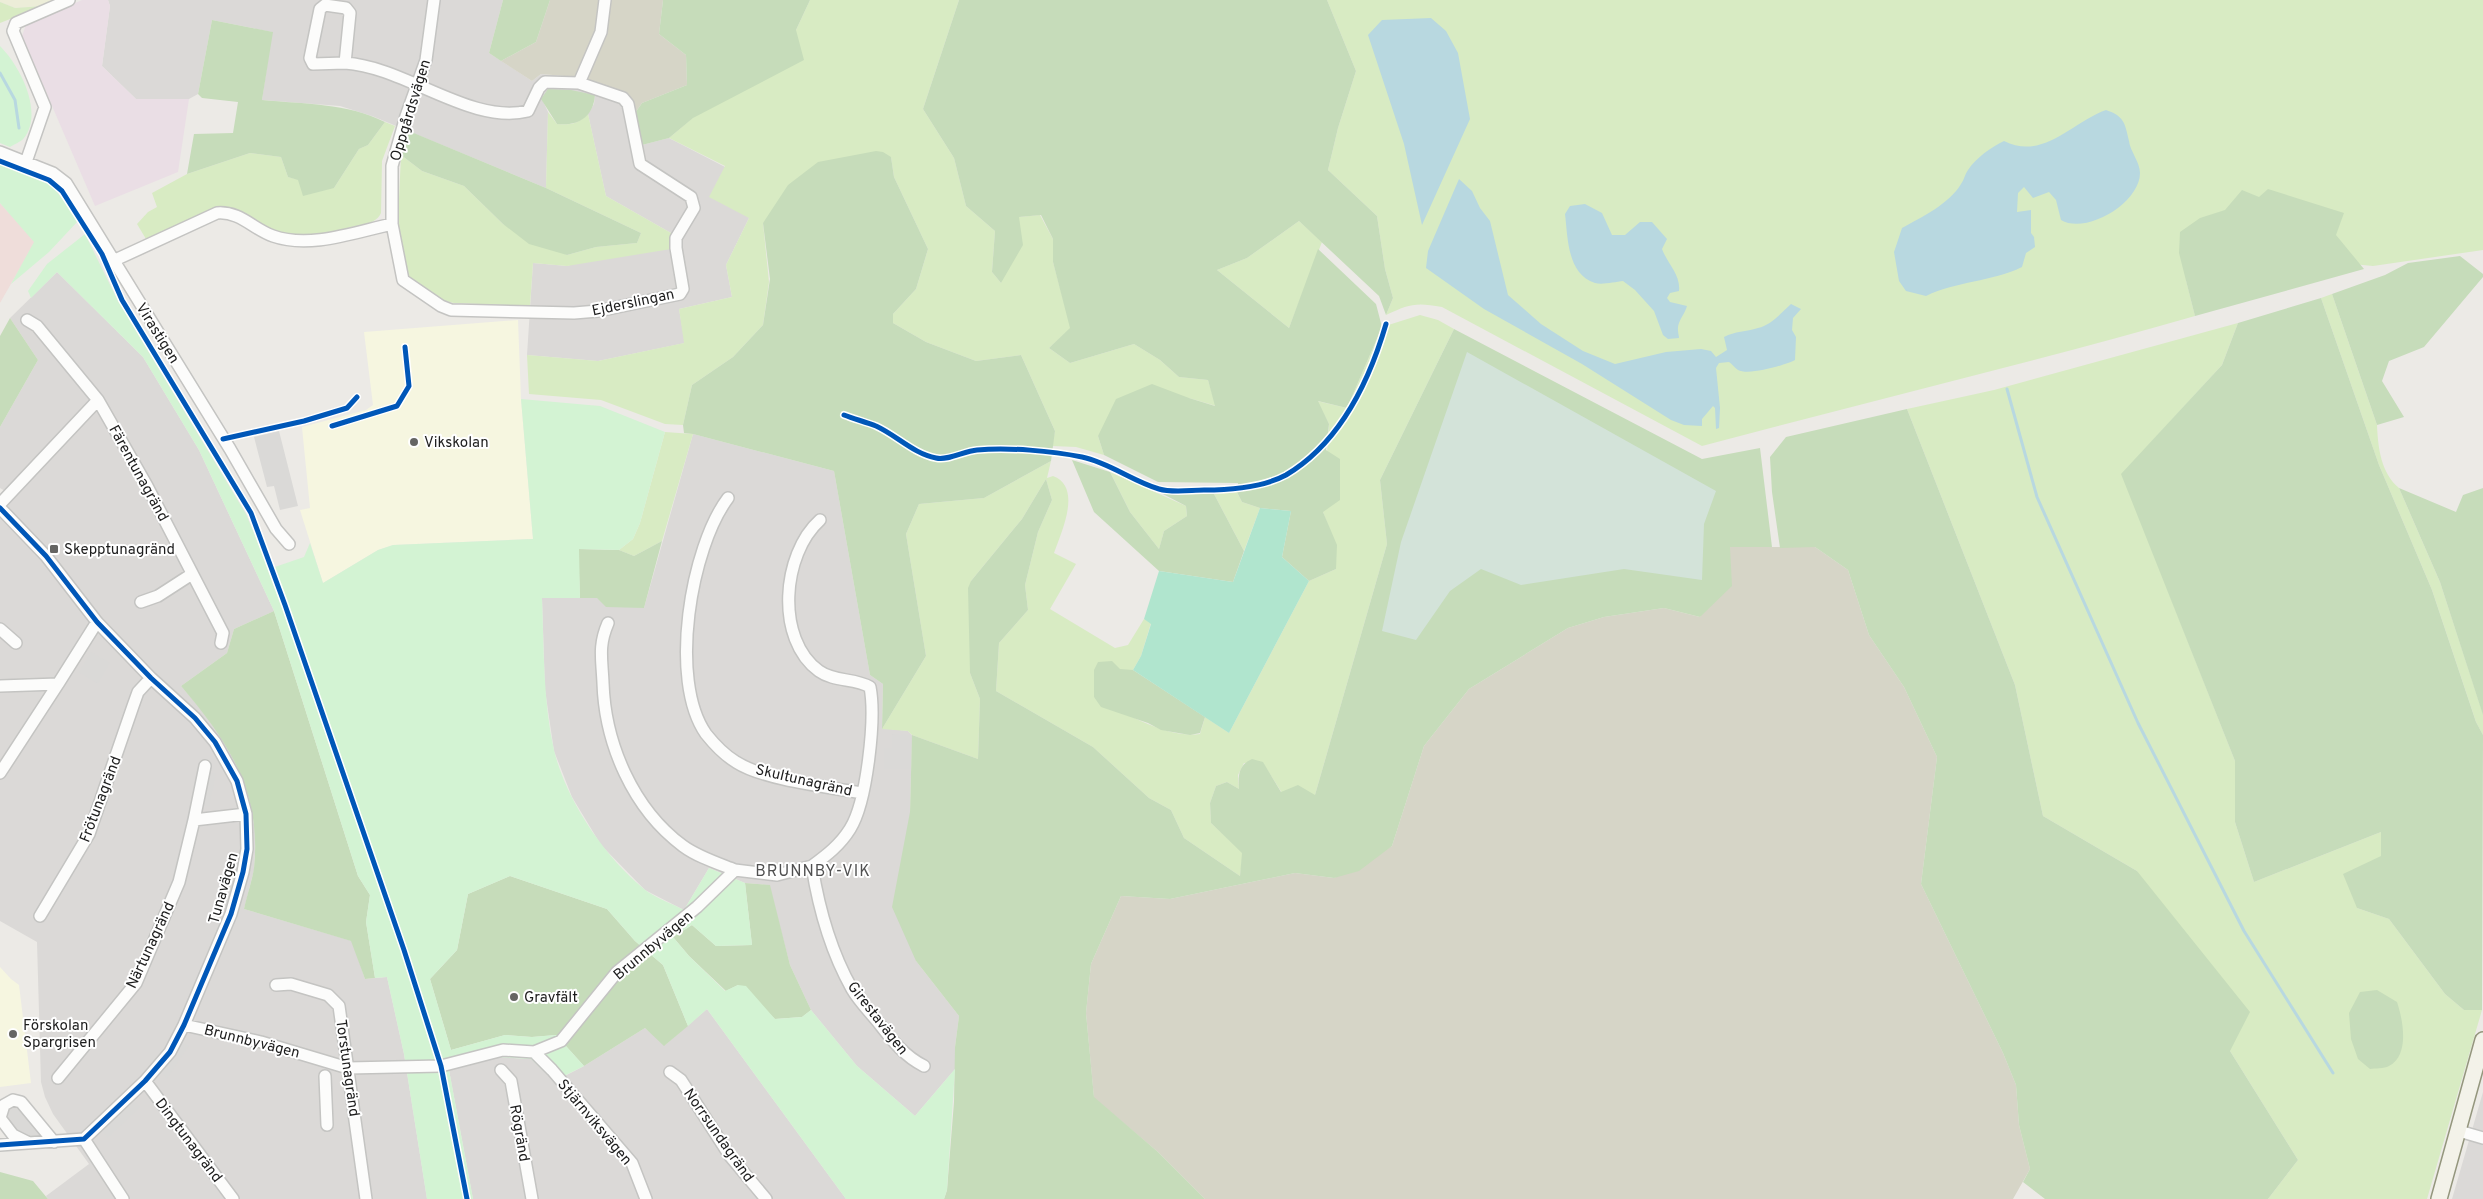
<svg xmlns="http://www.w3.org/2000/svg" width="2483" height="1199" viewBox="0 0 2483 1199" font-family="Overpass,sans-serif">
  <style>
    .residential { fill: #dbd9d7 }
    .commercial { fill: #efddda }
    .industrial { fill: #eadee5 }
    .education { fill: #f6f6e0 }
    .religious { fill: #dad9d7 }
    .construction { fill: #d6d5c7 }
    .farmland { fill: #ecedd8 }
    .grass { fill: #d8ebc3 }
    .forest { fill: #c6dcba }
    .wetland { fill: #d3e3d9 }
    .park { fill: #d3f3d3 }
    .pitch { fill: #b0e5ce }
    .water { fill: #b8d8e0 }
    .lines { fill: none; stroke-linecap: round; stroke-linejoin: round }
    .stream { stroke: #b8d8e0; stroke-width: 3 }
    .street-casing { stroke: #c4c4c2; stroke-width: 14 }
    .secondary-casing { stroke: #94967d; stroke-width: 18 }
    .street { stroke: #fcfcfb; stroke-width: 11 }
    .secondary { stroke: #f3f2e9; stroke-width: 15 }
    .cycleway-casing { stroke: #fff; stroke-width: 8 }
    .cycleway { stroke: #0057b8; stroke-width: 5 }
    .poi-dot { fill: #656563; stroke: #fff; stroke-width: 2 }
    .labels { text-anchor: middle; stroke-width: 4; stroke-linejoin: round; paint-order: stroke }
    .street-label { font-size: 15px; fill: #1d1d1d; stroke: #fff }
    .poi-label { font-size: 15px; fill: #1d1d1d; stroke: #fff; text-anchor: start }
    .neighbourhood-label { font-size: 16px; letter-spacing: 1px; fill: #505050; stroke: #fff }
  </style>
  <rect width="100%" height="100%" fill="#eceae6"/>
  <!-- residential -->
  <path class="residential" d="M108 0H503L489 53 532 81 541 74 576 77 633 102 642 145 669 138 725 167 749 218 726 265 732 297 679 309 685 343 598 361 527 355 533 263 567 266 671 233 606 196 588 114 594 104 595 95 542 99 548 112 546 188 372 116 340 106 262 100 272 32 212 20 198 94 189 99H136L102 66 110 6Z
    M57 272 143 357 199 450 274 611 234 629 227 653 181 686 209 718 233 756 245 781 256 834 254 870 244 909 352 941 365 979 387 977 404 1054 427 1199H48L46 1196 89 1164 53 1114 45 1097 41 1082 37 942 0 921V498L5 491 0 488V427L38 360 10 318Z
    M693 434 834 471 870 675 883 684 882 728 908 731 912 735 910 812 916 961 959 1016 955 1047V1069L915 1116 857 1066 811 1010 790 965 769 885 745 883 709 868 684 910 645 890 601 845 572 797 554 751 545 690 542 598H597L644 608Z
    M707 1009 846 1199H473L449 1070 496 1057 531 1059 555 1081 584 1066 645 1028 665 1045Z
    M2483 1092V1199H2452Z"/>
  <!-- commercial -->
  <path class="commercial" d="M0 203 35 242 0 303Z"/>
  <!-- industrial -->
  <path class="industrial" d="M82 0H108L110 6 102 66 136 99H189L178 172 95 206 22 36 26 25Z"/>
  <!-- education -->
  <path class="education" d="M518 320 521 399 533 539 393 545 378 550 323 583 300 510 310 508 302 427 366 410 373 405 364 332Z
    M0 967 11 979 19 985 31 1083 0 1087Z"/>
  <!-- religious -->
  <path class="religious" d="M279 431 298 506 280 510 274 486 267 487 254 437Z
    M91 652 110 663 98 684 79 672Z
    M892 734 912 735 911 769H884V748H892Z
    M208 772 216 774 209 807 202 805Z
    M182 1042 189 1046 167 1079 161 1072Z
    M134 1101 140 1107 108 1138 102 1131Z
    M18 1106 43 1137 32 1138 14 1130 5 1116 9 1107Z"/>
  <!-- construction -->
  <path class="construction" d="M550 0H663L659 34 686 55 687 85 642 103 635 113 633 102 576 77 541 74 532 81 501 61 536 42Z
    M1730 547H1815L1848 570 1869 635 1904 687 1937 757 1921 884 2003 1053 2016 1085 2019 1125 2030 1169 2013 1199H1205L1158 1152 1094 1098 1086 1013 1091 964 1121 896 1170 899 1295 873 1334 878 1392 846 1424 746 1469 689 1568 628 1604 617 1664 608 1700 617Z"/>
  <!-- farmland -->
  <path class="farmland" d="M0 0H53L43 6 15 8 0 2Z"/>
  <!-- grass -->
  <path class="grass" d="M810 0H959L923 109 954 158 966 206 995 231 992 272 1001 283 1019 217 1040 215 1053 239V262L1071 328 1049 348 1070 363 1134 344 1160 360 1179 377 1208 380 1216 406 1189 398 1098 436 1104 455 1076 447 1052 446 1055 431 1021 355 976 361 926 342 893 323V314L916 289 928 249 894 177 891 157 763 223 769 282 763 325 733 357 692 385 683 425 665 424 601 400 529 394 527 355 598 361 684 343 679 309 732 297 726 265 749 218 709 197 725 166 669 138 796 30Z
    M1327 0H2483V250L2373 266 2333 262 2186 280 2195 316C2032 363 1866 402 1702 446L1442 307C1416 302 1409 304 1386 315L1393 298 1385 269 1377 216 1328 170 1338 128 1356 71Z
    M0 2 15 8 43 6 0 23Z
    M548 112 557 124C571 125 578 124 588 114L606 196 671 233V249L567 266 533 263 530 306 454 303 441 300 413 282 406 273 398 221 401 155 422 171 464 186 503 224 567 255 596 247 637 243 641 233 546 188Z
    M385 122 395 126 382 161 381 213C376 224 362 225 351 227 340 230 328 234 317 235 281 240 248 221 216 208L146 239 137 224 148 212 157 207 152 193 187 174 250 153 281 157 288 177 334 188 359 149 368 145Z
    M1299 221 1322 242 1289 328 1217 270 1247 258Z
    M2332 294 2377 425C2378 448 2381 473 2399 488L2440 582 2483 714V735L2476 722 2432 590 2379 465 2321 298Z
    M1420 315 1438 320 1454 329 1380 480 1387 544 1315 795 1282 793 1263 763H1244L1238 775 1239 789 1227 782 1216 786 1210 803 1211 823 1243 853 1240 876 1184 838 1171 810 1149 798 1093 747 996 691 999 643 1028 610 1025 585 1038 532 1052 500 1046 479 1022 519 971 581 970 673 980 699 978 759 912 735 908 731 882 729 926 656 906 534 919 504 984 498 1051 461 1047 478 1053 476C1083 487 1061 533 1054 553L1076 564 1050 609 1115 648 1128 645 1144 619 1151 623 1141 656 1133 670H1094V697C1124 712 1166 739 1200 734L1205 717 1229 733 1309 581 1336 569 1329 528 1323 512 1329 424 1317 401 1347 408 1382 327Z
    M2238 323 2222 365 2122 474 2235 761V822L2254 882 2381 832V856L2357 908 2389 919 2445 994 2464 1010H2482L2427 1199H2268L2298 1160 2230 1051 2137 871 2043 816 2015 685 1907 409 1994 390Z
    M665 432 693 434 662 541 634 556 619 550 633 539 640 523Z
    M1110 472 1186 506 1187 516 1164 531 1159 549 1130 512Z
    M1237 492 1242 502 1260 508 1244 551 1214 494Z"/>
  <!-- forest -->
  <path class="forest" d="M503 0H550L536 42 501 61 489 53Z
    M663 0H810L796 30 804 60 693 118 669 138 642 145 635 113 642 103 687 85 686 55 659 34Z
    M959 0H1327L1356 71 1338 128 1328 170 1377 216 1385 269 1393 298 1386 315 1379 296 1299 221 1247 258 1217 270 1289 328 1318 249 1376 304 1382 327 1347 408 1318 401 1329 424 1326 450 1340 459V500L1323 512 1337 545 1336 569 1309 581 1282 557 1291 511 1260 508 1242 502 1237 492 1238 483 1158 482 1104 455 1098 436 1116 399 1152 384 1189 398 1215 406 1208 380 1179 377 1160 360 1134 344 1070 363 1049 348 1070 328 1053 262V239L1041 215 1019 217 1023 245 1001 283 992 272 995 231 966 206 954 158 923 109Z
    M212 20 273 32 262 100C304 104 347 103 385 122L368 145 359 149 334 188 303 196 298 180 288 177 281 157 250 153 187 174 194 134 233 133 238 102 202 98 198 94Z
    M548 89 571 90 595 95C593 118 578 126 557 124L541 99Z
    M409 131 546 188 641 233 637 243 596 247 567 255 529 244 503 224 464 186 422 171 401 155Z
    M876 151 883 152 891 157 894 177 928 249 916 289 893 314V323L926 342 976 361 1021 355 1055 431 1051 461 984 498 919 504 906 534 926 656 882 729 883 684 870 675 834 471 693 434 684 433 683 425 692 385 733 357 763 325 770 279 763 223 788 185 818 162Z
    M2268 189 2344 213 2336 235 2364 269 2195 316 2179 253 2180 232 2200 218 2225 210 2242 190 2259 197Z
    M2460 256 2483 274V277L2424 347 2389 361 2382 381 2404 417 2377 425 2332 294 2385 275 2408 263Z
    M2321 298 2379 465 2432 590 2476 722 2483 735 2482 1010H2464L2445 994 2389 919 2357 908 2343 874 2381 856V832L2254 882 2235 822V761L2121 474 2222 365 2238 323Z
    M10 318 38 360 0 427V336Z
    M1454 329 1702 459 1760 448 1772 547H1730L1732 586 1700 617 1664 608 1604 617 1568 628 1469 689 1424 746 1392 846 1359 871 1334 878 1295 873 1170 899 1121 896 1091 964 1086 1013 1094 1097 1158 1152 1205 1199H944L947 1190 954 1102 955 1047 959 1016 916 961 892 907 910 812 912 735 978 759 980 699 970 673 968 588 971 581 1022 519 1046 479 1052 500 1038 532 1025 585 1028 610 999 643 996 691 1093 747 1149 798 1171 810 1184 838 1240 876 1242 853 1211 823 1210 803 1216 786 1227 782 1239 789C1238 774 1239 765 1252 759L1263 762 1281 792 1298 785 1315 795 1387 544 1380 480Z
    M1907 409 2015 685 2043 816 2137 871 2250 1012 2230 1051 2298 1160 2268 1199H2045L2023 1182 2030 1169 2019 1125 2016 1085 2003 1053 1921 884 1937 757 1904 687 1869 635 1848 570 1815 547 1780 548 1772 492 1770 457 1786 437Z
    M1072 460 1110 472 1130 512 1159 549 1164 531 1187 516 1186 506 1163 494H1214L1244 551 1233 582 1159 571 1094 512Z
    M2399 488 2456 512 2463 495 2483 488V715L2440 582Z
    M662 541 644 608 606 607 597 598H580L578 549 619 550 634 556Z
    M274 611 358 876 370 895 366 922 375 978 365 979 351 941 244 909C247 895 252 881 254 868 262 792 228 741 181 686L227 653 234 629Z
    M1112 661 1120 669 1133 670 1205 717 1200 733 1190 735 1161 730 1148 723 1101 707 1094 697V670L1098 662Z
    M510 876 607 909 635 941 663 965 688 1026 664 1046 645 1028 584 1066 556 1035 532 1037 505 1035 451 1050 430 979 457 950 468 894Z
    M745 883 770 885 790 965 811 1010 802 1017 775 1019 738 985 726 991 689 956 673 937 692 925 716 946 752 945Z
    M2377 990 2397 1002C2403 1020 2410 1055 2389 1066 2384 1069 2375 1068 2370 1069L2358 1059 2351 1039 2349 1013 2360 992Z
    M0 1172 33 1181 48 1199H0Z"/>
  <!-- wetland -->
  <path class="wetland" d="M1467 352 1716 491 1704 524 1702 580 1624 569 1521 585 1481 569 1450 591 1416 640 1382 631 1401 542Z"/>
  <!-- park -->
  <path class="park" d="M0 46C20 66 44 112 24 138 21 142 14 144 10 147L0 143Z
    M0 164 41 179 53 186 78 221 49 252 11 284 34 242 0 203Z
    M85 234 118 301 246 514 269 569 304 557 310 543 323 583 378 550 393 545 533 539 521 399 600 406 665 432 640 523 633 539 619 550 579 549 580 598H542C544 649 543 701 554 750 566 800 604 856 644 889 655 898 671 903 684 910L709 868 745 883 752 945 716 946 692 925 673 937 689 956 725 991 738 985 746 986 775 1019 802 1017 811 1010 857 1066 915 1116 955 1069 947 1190 944 1199H846L707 1009 688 1026 663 965 635 941 607 909 510 876 468 894 457 950 430 979 451 1050 505 1035 532 1037 556 1035 584 1066 554 1081 531 1059 496 1057 449 1070 473 1199H427L404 1054 387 977 375 978 366 922 370 895 358 876 274 611 199 450 143 357 57 272 31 298 28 291 47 264Z"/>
  <!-- pitch -->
  <path class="pitch" d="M1260 508 1291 511 1282 557 1309 581 1229 733 1133 670 1141 656 1151 624 1144 619 1159 571 1233 582Z"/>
  <!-- water -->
  <path class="water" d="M1431 18 1446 31 1458 53 1470 119 1422 225 1404 144 1368 35 1382 20Z
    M2106 110C2124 116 2125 123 2129 141 2130 151 2140 162 2140 173 2140 203 2086 235 2061 220L2056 200 2049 192 2033 198 2024 187 2018 193 2017 212 2031 210V233L2034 237 2035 247 2026 253 2022 267C1991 282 1957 281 1926 296L1906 291 1899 281 1894 252 1902 228C1922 217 1949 204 1961 184 1964 180 1965 174 1968 170 1976 158 1991 147 2004 141 2043 161 2072 122 2106 110Z
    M1459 179 1472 191 1480 208 1490 221 1508 295 1541 324 1583 351 1615 364 1666 352 1701 349 1711 351 1716 357 1727 350 1724 337C1735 331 1746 332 1758 328 1771 325 1781 313 1791 304L1801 309 1793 318 1792 330 1796 337 1795 360C1785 365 1749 376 1738 370 1735 368 1732 364 1729 362L1719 363 1716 368 1720 408 1719 428 1716 429 1715 408 1713 406 1702 419V426L1684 425 1671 420 1582 364 1484 309 1426 268 1428 251Z
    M1585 204 1602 213 1612 235H1625L1640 222H1652L1667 239 1662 249C1667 263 1681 275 1679 291L1670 293 1667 298 1670 302 1687 306C1685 314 1677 322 1678 330 1678 333 1679 336 1679 338L1668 339 1663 335 1654 311 1635 290 1623 281C1615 282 1602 285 1595 283 1567 274 1568 238 1565 214L1570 206Z"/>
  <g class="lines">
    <!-- stream -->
    <path class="stream" d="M0 73 15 100 19 128
      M2007 389 2037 497 2138 723 2244 931 2333 1073"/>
    <defs>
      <path id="street" d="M345 63 313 64 310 58 320 9 325 5 346 8 350 13 345 63C406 67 470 125 528 111L539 88 545 82 579 83 601 32 605 0
        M0 152 53 173 66 183 230 449 276 529 289 544
        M26 162 45 107 13 31 16 23 69 0
        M392 224 403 280 441 306 451 310 574 313 598 311 680 294 683 289 676 248V238L694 208 691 197 640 164 628 104 623 98 579 83
        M115 260 217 213C240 211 253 229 273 236 310 249 355 232 392 224V166L406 116 426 60 434 0
        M27 320 37 326 98 400 147 486 223 633 221 643
        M728 498C691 547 668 680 706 734 714 744 726 756 736 762 764 780 828 787 862 793
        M0 504 98 400
        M0 508 46 556 97 622 151 678 195 718 215 742 237 781 246 814 247 849 243 872 231 914 184 1025 170 1052 145 1081 84 1139 0 1145
        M820 520C782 554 775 639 819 671 834 682 855 678 870 687 876 718 867 802 850 829 840 845 827 855 812 866 819 910 830 950 852 989 859 1001 869 1011 878 1022 892 1040 904 1056 924 1066
        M141 602 158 596 192 574
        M608 623C598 646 602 659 603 683 605 744 633 809 683 846 698 857 717 863 735 870
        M0 629 16 643
        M0 686 58 684 97 622
        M0 773 58 684
        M194 820 205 766
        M40 916 89 834 133 706 138 692 151 678
        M276 985 291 984 328 995 339 1006 366 1199
        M184 1025 261 1042 348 1068 441 1066 503 1050 534 1052 561 1041 617 972 697 907 735 870 777 875 812 866
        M534 1052 552 1070 632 1163 646 1199
        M501 1070 511 1081 532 1199
        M670 1072 681 1080 730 1156 766 1199
        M325 1076 327 1125
        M58 1078 136 983 179 882 194 820 246 814
        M145 1081 233 1199
        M2459 1131 2483 1138
        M84 1139 123 1199
        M27 1142 13 1135 0 1118 4 1105 13 1100 21 1102 54 1142"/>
      <path id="secondary" d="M2439 1199 2483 1040"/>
    </defs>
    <!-- street casing -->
    <use href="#street" class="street-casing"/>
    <!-- secondary casing -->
    <use href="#secondary" class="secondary-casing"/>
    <!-- street -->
    <use href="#street" class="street"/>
    <!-- secondary -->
    <use href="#secondary" class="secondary"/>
    <defs>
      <path id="cycleway" d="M0 161 49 180 62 191 102 254 122 300 251 513 285 605 404 950 441 1066 467 1199
        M844 415C854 419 866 422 876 426 896 435 914 454 936 458 948 461 964 451 977 450 1008 447 1052 451 1082 457 1110 463 1132 481 1159 489 1172 493 1191 490 1204 490 1231 490 1262 488 1286 475 1340 443 1369 382 1386 324
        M332 426 397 406 409 386 405 347
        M223 439 304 421 347 408 357 397
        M0 508 46 556 97 622 151 678 195 718 215 742 237 781 246 814 247 849 243 872 231 914 184 1025 170 1052 145 1081 84 1139 0 1145"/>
    </defs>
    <!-- cycleway casing -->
    <use href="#cycleway" class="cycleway-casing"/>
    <!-- cycleway -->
    <use href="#cycleway" class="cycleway"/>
  </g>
  <!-- markers -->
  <g class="poi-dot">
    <circle cx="414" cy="442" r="5"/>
    <rect x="49" y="544" width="10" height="10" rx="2.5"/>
    <circle cx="514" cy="997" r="5"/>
    <circle cx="13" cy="1034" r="5"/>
  </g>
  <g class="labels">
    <!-- street labels -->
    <g class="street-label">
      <text transform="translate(410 110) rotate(-73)" y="5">Oppgårdsvägen</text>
      <text transform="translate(633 302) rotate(-12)" y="5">Ejderslingan</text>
      <text transform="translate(158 333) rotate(58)" y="5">Virastigen</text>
      <text transform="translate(139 473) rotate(61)" y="5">Färentunagränd</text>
      <text transform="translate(804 780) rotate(13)" y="5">Skultunagränd</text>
      <text transform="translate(100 799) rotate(-69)" y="5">Frötunagränd</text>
      <text transform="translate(223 888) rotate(-74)" y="5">Tunavägen</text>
      <text transform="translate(150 945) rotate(-65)" y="5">Närtunagränd</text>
      <text transform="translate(653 945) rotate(-40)" y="5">Brunnbyvägen</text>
      <text transform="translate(878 1018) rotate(52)" y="5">Girestavägen</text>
      <text transform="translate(252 1041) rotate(14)" y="5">Brunnbyvägen</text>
      <text transform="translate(348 1068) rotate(82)" y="5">Torstunagränd</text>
      <text transform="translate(595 1122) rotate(50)" y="5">Stjärnviksvägen</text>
      <text transform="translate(520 1133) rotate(80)" y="5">Rögränd</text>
      <text transform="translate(719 1135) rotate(55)" y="5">Norrsundagränd</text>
      <text transform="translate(189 1140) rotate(53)" y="5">Dingtunagränd</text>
    </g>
    <!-- poi labels -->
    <g class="poi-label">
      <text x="424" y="447">Vikskolan</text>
      <text x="64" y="554">Skepptunagränd</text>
      <text x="524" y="1002">Gravfält</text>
      <text x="23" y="1030">Förskolan<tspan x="23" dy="17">Spargrisen</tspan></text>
    </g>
    <!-- neighbourhood labels -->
    <g class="neighbourhood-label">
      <text x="813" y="876">BRUNNBY-VIK</text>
    </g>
  </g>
</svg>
